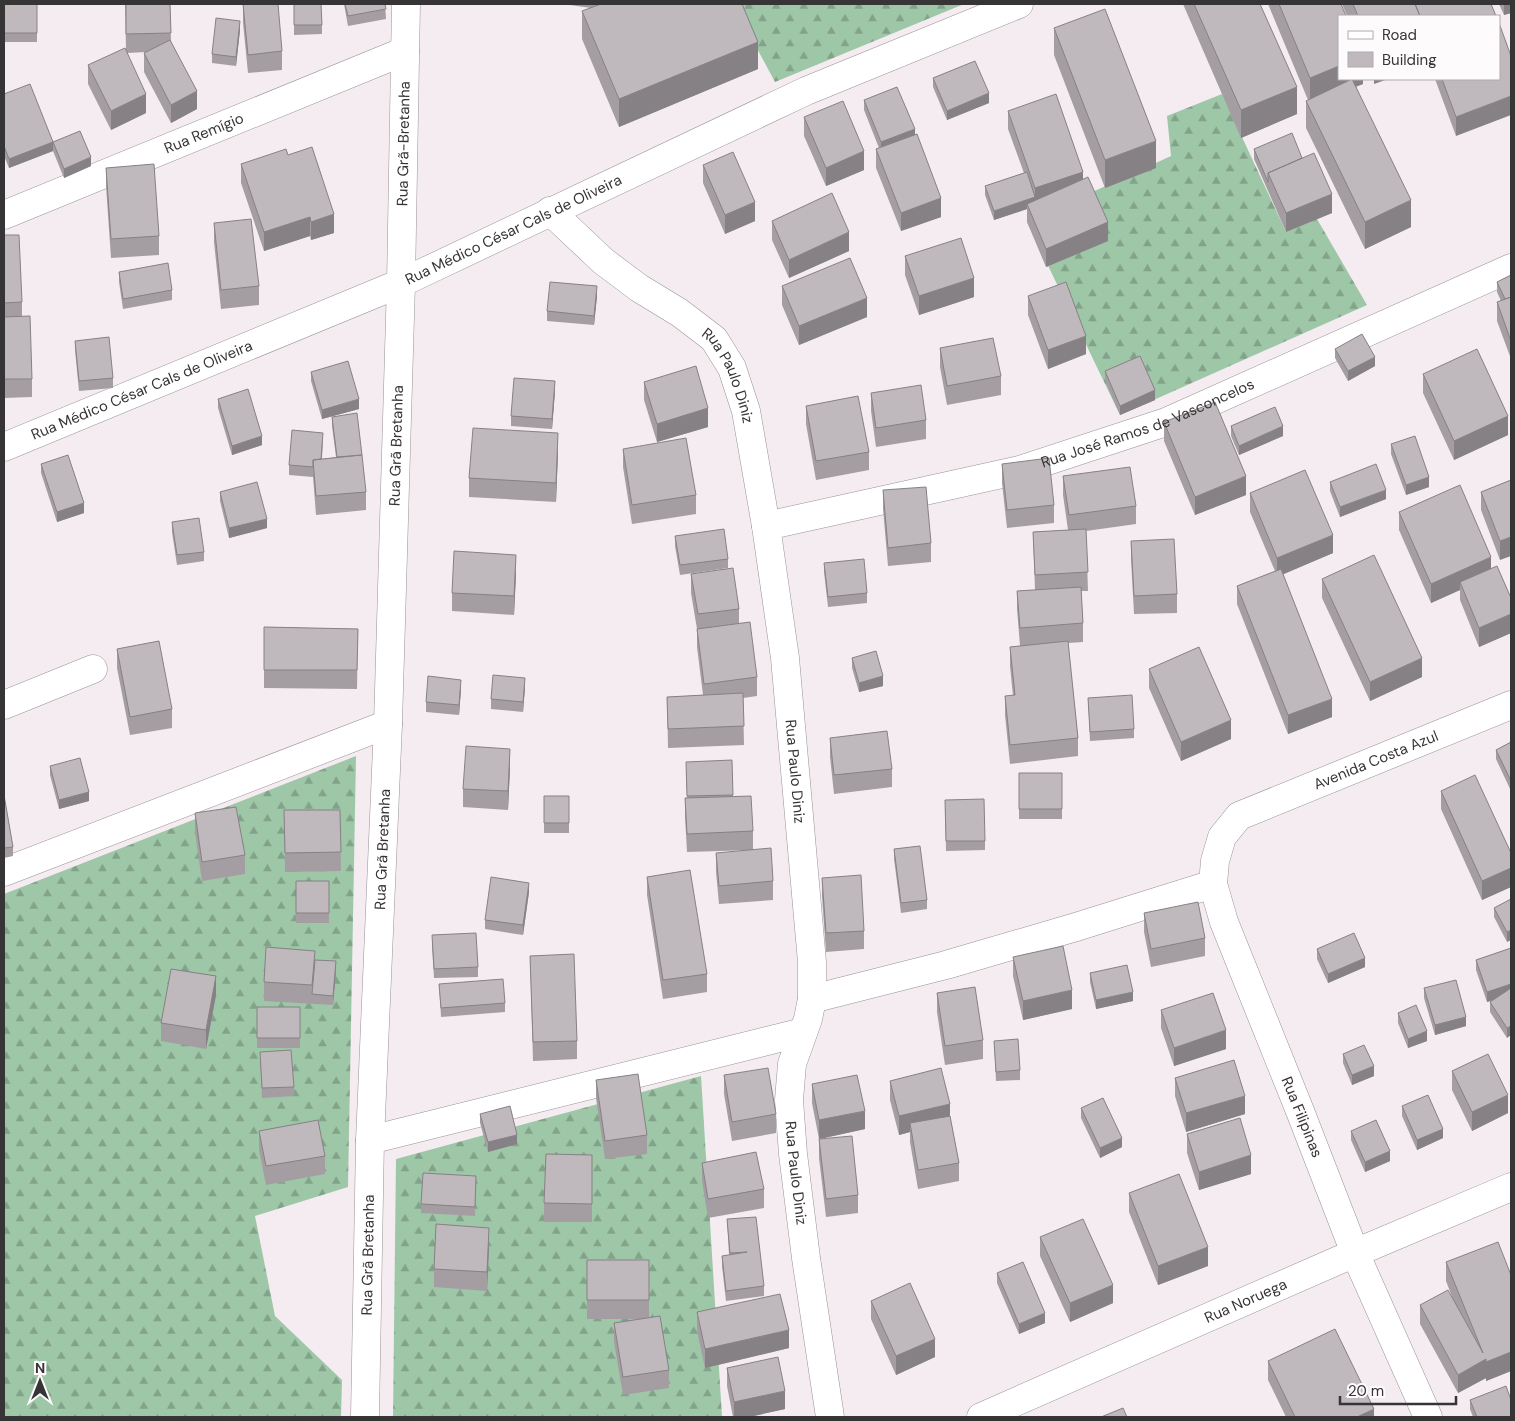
<svg xmlns="http://www.w3.org/2000/svg" width="1515" height="1421" viewBox="0 0 1515 1421" font-family="'DM Sans',sans-serif">
  <style>
    .forest { fill: url(#forest-firs) }
    .lines { fill: none; stroke-linecap: round; stroke-linejoin: round }
    .street-casing { stroke: #999295; stroke-width: 29 }
    .street { stroke: #fff; stroke-width: 28 }
    .wall { fill: #a49ea2 }
    .shaded-wall { fill: #868184 }
    .building { fill: #bfb8bc; stroke: #868184 }
    .labels { text-anchor: middle; stroke-width: 4; stroke-linejoin: round; paint-order: stroke }
    .street-label { font-size: 15px; fill: #373435; stroke: #fefbfd }
  </style>
  <defs>
    <pattern id="forest-firs" width="22" height="20" patternUnits="userSpaceOnUse" patternTransform="scale(1.25)"><rect width="22" height="20" fill="#9ec7a8"/><path d="M5 1l3.5 6h-7zM16 11l3.5 6h-7z" fill="#82a28a"/></pattern>
  </defs>
  <rect width="100%" height="100%" fill="#f4ecf0"/>
  <!-- forest -->
  <path class="forest" d="M733 4H964L775 82Z
    M1222 94 1286 232 1317 219 1367 305 1120 415 1027 222 1171 156 1167 116Z
    M356 756 348 1187 255 1216 275 1316 342 1380 341 1417H4V894Z
    M701 1076 722 1417H393L396 1159Z"/>
  <g class="lines">
    <defs>
      <g id="street">
        <path id="s1" d="M550 211 603 261 639 288 680 313 714 339 732 368 746 411 766 526 785 658 812 962V999L808 1019 792 1064 789 1100 793 1154 806 1258 830 1417"/>
        <path id="s2" d="M4 215 405 51"/>
        <path id="s3" d="M4 447 401 283 806 91 1019 4"/>
        <path id="s4" d="M766 526 1020 470 1166 422 1511 268"/>
        <path d="M4 705 93 669"/>
        <path d="M4 872 388 724"/>
        <path d="M812 999 946 965 1076 927 1213 884"/>
        <path d="M370 1140 803 1032"/>
        <path id="s5" d="M365 1417 370 1140 388 724 401 283 406 4"/>
        <path id="s6" d="M981 1417 1355 1253 1511 1187"/>
        <path id="s7" d="M1428 1417 1355 1253 1300 1111 1224 922 1213 884 1215 861 1222 837 1239 816 1511 705"/>
      </g>
    </defs>
    <!-- street casing -->
    <use href="#street" class="street-casing"/>
    <!-- street -->
    <use href="#street" class="street"/>
  </g>
  <!-- wall -->
  <path class="wall" d="M4 4H37V42H4Z
    M125 4H170L171 42 197 109 171 123 144 72V53L146 52 127 53 146 113 111 130 88 84V65L126 50Z
    M243 4 282 51V70L248 73 243 23Z
    M294 4 322 25V34L294 35Z
    M344 4H385L386 19 348 26Z
    M563 4H742L758 69 619 127 582 39V11L591 8Z
    M1183 4H1260L1297 114 1241 138Z
    M1268 4H1341L1363 79V84L1356 86 1411 227 1365 249 1306 128V101L1308 100Z
    M1342 4H1491L1496 16H1347Z
    M1499 4H1511V13L1504 15Z
    M1054 28 1156 168 1105 188 1054 55Z
    M240 30 236 66 212 63V54Z
    M933 78 989 103 947 120 933 87Z
    M1435 79H1499L1456 136Z
    M4 94 53 142 91 166 64 178 53 151 9 168 4 156Z
    M864 100 915 135 941 217 901 231 876 168V149L879 148 864 110Z
    M1008 111 1083 179 1108 241 1046 267 1027 222V209L994 220 985 195V186L1024 173 1008 129Z
    M804 117 864 170 826 186 804 136Z
    M1254 149 1302 158 1332 213 1286 232 1254 159Z
    M288 155 334 233 311 240 310 236 264 251 241 183V164Z
    M703 165 755 221 725 234 703 183Z
    M106 168 159 236V255L111 258 106 186Z
    M772 221 849 251 789 278 772 240Z
    M214 223 259 286V305L221 309 214 242Z
    M4 235 22 302V316L32 379V397L4 398Z
    M905 256 974 297 919 315 905 275Z
    M119 272 172 290V300L123 309 119 282Z
    M1511 275V359L1497 321V302L1501 301 1497 292V282Z
    M782 286 867 317 799 345 782 305Z
    M597 296 594 325 547 321V311Z
    M1028 296 1086 354 1048 369 1028 315Z
    M75 341 113 378V388L79 391 75 350Z
    M940 348 1001 376V395L947 405 940 367Z
    M1335 349 1375 366 1348 381 1335 358Z
    M1105 371 1155 400 1120 415 1105 381Z
    M311 372 359 409 322 419 311 381Z
    M1423 374 1508 435 1454 460 1423 393Z
    M644 382 708 427 657 442 644 400Z
    M555 391 552 429 511 426V416Z
    M871 393 926 420V439L876 447 871 411Z
    M218 399 262 445 232 455 218 408Z
    M806 406 869 452V470L816 480 806 424Z
    M332 417 366 492V510L316 515 313 477 289 475V465L323 442 322 459 336 457 332 426Z
    M1164 422 1246 495 1195 515 1164 441Z
    M1231 426 1283 436 1239 455 1231 436Z
    M1391 444 1429 487 1406 495 1391 454Z
    M623 449 696 495V514L632 524 623 467Z
    M558 452 556 502 469 497V478Z
    M41 464 84 513 57 522 41 473Z
    M1002 464 1054 505V523L1007 528 1002 483Z
    M1063 476 1136 506V524L1086 531 1088 591H1081L1083 623V642L1068 643 1078 738V756L1010 764 1005 715V696H1013L1010 666V647L1020 646 1017 609V591L1035 590 1033 532 1068 530 1063 495Z
    M1511 480 1500 560 1481 510V492Z
    M1330 482 1386 499 1340 517 1330 491Z
    M883 490 931 543V562L888 566 883 509Z
    M220 492 267 528 229 538 220 501Z
    M1250 493 1333 553 1283 574 1332 717 1288 734 1237 604V586L1275 571 1250 512Z
    M1399 512 1491 568 1511 598V633L1479 647 1460 600V590L1431 603 1399 530Z
    M172 522 204 552V561L177 565 172 532Z
    M675 536 728 559V568L680 575 675 546Z
    M1131 541 1177 594V613L1134 614 1131 559Z
    M824 563 867 593V603L828 607 824 572Z
    M516 574 514 615 452 611V593Z
    M691 574 739 609V623L757 677V696L743 698 744 745 668 748 667 697 703 695 697 647V629L691 593Z
    M1322 579 1422 677 1370 701 1322 598Z
    M264 627 358 629 357 689 264 688Z
    M117 649 172 709V728L130 735 117 668Z
    M852 658 883 686 859 692 852 668Z
    M1149 669 1231 739 1181 761 1149 688Z
    M525 687 523 712 491 709V699Z
    M461 689 459 715 426 712V702Z
    M1088 698 1134 729V738L1090 741Z
    M830 738 892 769V787L834 794 830 757Z
    M1511 742V791L1496 759V750Z
    M50 766 89 801 59 809 50 775Z
    M510 767 508 810 463 807V789Z
    M686 771 733 795V796L753 831V850L687 852 685 817V798H687Z
    M1019 773H1062V819H1019Z
    M1441 791 1511 853V887L1482 900 1441 809Z
    M4 795 13 847V856L4 858Z
    M544 796H569V833H544Z
    M945 800 985 841V850L946 851Z
    M284 810H340L341 871 285 872Z
    M195 813 245 855V874L202 881 195 832Z
    M894 849 927 900V909L901 913 894 859Z
    M716 853 773 881V900L719 904 716 872Z
    M647 877 707 974V992L663 999 647 895Z
    M822 878 864 931V949L826 952 822 897Z
    M296 881H329V923H296Z
    M529 892 523 935 485 929V920Z
    M1511 899 1507 942 1494 917V908Z
    M1144 913 1205 938V956L1151 967 1144 932Z
    M432 945 478 967V977L434 978Z
    M1511 948 1507 1038 1490 1012V1002L1493 1000 1487 1002 1476 970V960Z
    M1317 949 1365 967 1328 983 1317 959Z
    M530 956 577 1041V1059L533 1061Z
    M1013 957 1072 1009 1023 1020 1013 976Z
    M336 970 333 1005 264 1001V982Z
    M1090 973 1133 1001 1096 1009 1090 982Z
    M439 984 505 1003V1012L441 1017Z
    M1424 988 1466 1026 1435 1035 1424 998Z
    M937 993 983 1040V1059L945 1065 937 1012Z
    M216 995 206 1049 161 1041V1023Z
    M257 1007H300V1048H257Z
    M1161 1010 1226 1049 1174 1066 1161 1028Z
    M1398 1013 1427 1041 1408 1048 1398 1023Z
    M994 1041 1020 1070V1080L996 1081Z
    M260 1052 294 1087V1096L262 1098Z
    M1343 1054 1374 1076 1352 1085 1343 1063Z
    M1452 1071 1508 1113 1472 1131 1452 1090Z
    M724 1075 776 1114V1133L732 1141 724 1094Z
    M1175 1078 1245 1114 1186 1132 1175 1096Z
    M596 1080 647 1135V1154L605 1159 596 1098Z
    M890 1081 950 1116 959 1163V1181L918 1189 910 1142V1132L899 1135 890 1100Z
    M812 1084 865 1129 820 1139 858 1195V1213L826 1217 819 1158V1139L812 1103Z
    M1402 1106 1443 1138 1417 1150 1402 1116Z
    M1081 1108 1122 1147 1100 1158 1081 1118Z
    M480 1114 517 1144 488 1152 480 1123Z
    M259 1131 325 1156V1174L266 1185 259 1150Z
    M1351 1131 1390 1161 1365 1172 1351 1140Z
    M1187 1134 1251 1174 1199 1190 1187 1153Z
    M592 1155V1222H544V1203Z
    M702 1163 764 1189V1208L708 1218 702 1181Z
    M476 1185 475 1216 421 1213V1204Z
    M1129 1193 1208 1266 1158 1285 1129 1212Z
    M727 1219 764 1286V1296L726 1301 722 1266V1256L729 1255Z
    M1040 1237 1113 1303 1070 1322 1040 1256Z
    M489 1246 487 1291 434 1287V1269Z
    M587 1260H649V1317L669 1370V1388L623 1395 614 1342V1323L641 1319H587Z
    M1446 1262 1511 1275V1371L1486 1381V1378L1458 1393 1420 1324V1305L1454 1302 1446 1281Z
    M997 1273 1045 1323 1019 1334 997 1283Z
    M871 1301 935 1357 896 1375 871 1319Z
    M697 1312 789 1348 705 1368 697 1331Z
    M1268 1361 1374 1417H1286L1268 1380Z
    M727 1368 785 1409 749 1417H733L727 1386Z
    M1470 1400 1511 1417H1473L1470 1409Z"/>
  <!-- shaded-wall -->
  <path class="shaded-wall" d="M1504 4H1511V13L1504 15Z
    M240 21V30L236 66V57Z
    M758 42V69L619 127V99Z
    M1339 66V79H1363V84L1310 105V78Z
    M1374 79H1388L1374 84Z
    M1297 87V114L1241 138V110Z
    M197 91V109L171 123V105Z
    M989 93V103L947 120V111Z
    M146 94V113L111 130V111Z
    M1511 96V115L1456 136V117Z
    M915 129V138L881 152V142Z
    M1156 141V168L1105 188V160Z
    M53 142V151L9 168V159Z
    M864 151V170L826 186V168Z
    M91 157V166L64 178V169Z
    M1083 172V190L1027 204V209L994 220V211L1035 197V188Z
    M1332 194V213L1286 232V213Z
    M941 198V217L901 231V213Z
    M1411 200V227L1365 249V222Z
    M755 202V221L725 234V215Z
    M334 214V233L311 240V222Z
    M310 217V236L264 251V232Z
    M1108 222V241L1046 267V249Z
    M849 232V251L789 278V260Z
    M974 278V297L919 315V296Z
    M597 286V296L594 325V316Z
    M867 298V317L799 345V326Z
    M1086 336V354L1048 369V350Z
    M1375 357V366L1348 381V371Z
    M555 381V391L552 429V419Z
    M1155 390V400L1120 415V406Z
    M359 399V409L322 419V410Z
    M708 408V427L657 442V424Z
    M1508 416V435L1454 460V441Z
    M1283 426V436L1239 455V446Z
    M558 433V452L556 502V483Z
    M262 436V445L232 455V446Z
    M1246 476V495L1195 515V497Z
    M1429 477V487L1406 495V485Z
    M1386 490V499L1340 517V507Z
    M84 503V513L57 522V512Z
    M267 519V528L229 538V528Z
    M1333 535V553L1277 577V558Z
    M1511 537V556L1500 560V541Z
    M516 555V574L514 615V596Z
    M1491 557V576L1460 582V590L1431 603V584Z
    M1511 614V633L1479 647V628Z
    M1422 658V677L1370 701V682Z
    M883 676V686L859 692V683Z
    M525 678V687L523 712V702Z
    M461 680V689L459 715V705Z
    M1332 699V717L1288 734V715Z
    M1231 720V739L1181 761V742Z
    M510 749V767L508 810V791Z
    M89 792V801L59 809V800Z
    M1511 868V887L1482 900V881Z
    M529 883V892L523 935V925Z
    M1511 930V940L1507 942V932Z
    M1365 958V967L1328 983V974Z
    M336 961V970L333 1005V996Z
    M216 976V995L206 1049V1030Z
    M1511 984V994L1487 1002V992Z
    M1072 990V1009L1023 1020V1001Z
    M1133 992V1001L1096 1009V1000Z
    M1466 1017V1026L1435 1035V1025Z
    M1511 1026V1035L1507 1038V1028Z
    M1226 1030V1049L1174 1066V1048Z
    M1427 1031V1041L1408 1048V1039Z
    M1374 1066V1076L1352 1085V1075Z
    M1508 1095V1113L1472 1131V1112Z
    M1245 1096V1114L1186 1132V1113Z
    M950 1104V1122L910 1123V1132L899 1135V1116Z
    M865 1111V1129L819 1139V1120Z
    M1443 1129V1138L1417 1150V1140Z
    M517 1135V1144L488 1152V1142Z
    M1122 1138V1147L1100 1158V1148Z
    M1390 1151V1161L1365 1172V1162Z
    M1251 1155V1174L1199 1190V1172Z
    M489 1228V1246L487 1291V1272Z
    M1208 1247V1266L1158 1285V1266Z
    M1113 1285V1303L1070 1322V1303Z
    M1045 1313V1323L1019 1334V1324Z
    M789 1330V1348L705 1368V1349Z
    M935 1339V1357L896 1375V1356Z
    M1511 1352V1371L1486 1381V1362Z
    M1486 1359V1378L1458 1393V1375Z
    M785 1391V1409L749 1417H734V1402Z
    M1374 1409V1417H1357Z"/>
  <!-- building -->
  <path class="building" d="M4 4H37V33H4Z
    M126 4H170L171 33 126 34Z
    M243 4H278L282 51 248 55Z
    M294 4H321L322 25H294Z
    M345 4H385L386 9 348 16Z
    M601 4H742L758 42 619 99 582 11Z
    M1194 4H1260L1297 87 1241 110Z
    M1279 4H1341L1346 16H1339V66L1310 78Z
    M1353 4H1415L1420 16H1358Z
    M1415 4H1491L1496 16H1420Z
    M1105 9 1156 141 1105 160 1054 28Z
    M216 18 240 21 236 57 212 54Z
    M1499 23 1511 56V96L1456 117 1442 79H1499Z
    M170 40 197 91 171 105 144 53Z
    M125 48 146 94 111 111 88 65Z
    M975 61 989 93 947 111 933 78Z
    M1352 79 1411 200 1365 222 1306 101Z
    M30 84 53 142 80 131 91 157 64 169 53 142 9 159 4 146V94Z
    M897 87 915 129 881 142 864 100Z
    M1056 94 1083 172 1035 188 1008 111Z
    M843 101 864 151 826 168 804 117Z
    M1292 133 1302 158 1268 173V182L1254 149Z
    M917 134 941 198 901 213 876 149Z
    M312 147 334 214 311 222 310 217 264 232 241 164 286 149 288 155Z
    M733 152 755 202 725 215 703 165Z
    M1314 153 1332 194 1286 213 1268 173Z
    M154 164 159 236 111 239 106 168Z
    M1027 172 1035 197 994 211 985 186Z
    M1088 177 1108 222 1046 249 1027 204Z
    M832 193 849 232 789 260 772 221Z
    M251 219 259 286 221 290 214 223Z
    M4 235H19L22 302 4 303Z
    M961 238 974 278 919 296 905 256Z
    M850 258 867 298 799 326 782 286Z
    M168 263 172 290 123 299 119 272Z
    M1511 275V297L1505 299 1497 282Z
    M550 282 597 286 594 316 547 311Z
    M1066 282 1086 336 1048 350 1028 296Z
    M1511 297V341L1497 302Z
    M30 316 32 379H4V317Z
    M1362 334 1375 357 1348 371 1335 349Z
    M109 337 113 378 79 381 75 341Z
    M993 338 1001 376 947 386 940 348Z
    M1477 349 1508 416 1454 441 1423 374Z
    M1140 356 1155 390 1120 406 1105 371Z
    M348 361 359 399 322 410 311 372Z
    M696 366 708 408 657 424 644 382Z
    M514 378 555 381 552 419 511 416Z
    M921 385 926 420 876 428 871 393Z
    M248 389 262 436 232 446 218 399Z
    M858 396 869 452 816 461 806 406Z
    M1215 402 1246 476 1195 497 1164 422Z
    M1275 407 1283 426 1239 446 1231 426Z
    M357 413 362 455 337 457 332 417Z
    M473 428 558 433 556 483 469 478Z
    M292 430 323 433 321 459 313 460V467L289 465Z
    M1415 436 1429 477 1406 485 1391 444Z
    M686 438 696 495 632 505 623 449Z
    M68 455 84 503 57 512 41 464Z
    M362 455 366 492 316 496 313 460Z
    M1049 458 1054 505 1007 510 1002 464Z
    M1376 464 1386 490 1340 507 1330 482Z
    M1130 467 1136 506 1069 515 1063 476Z
    M1305 470 1333 535 1277 558 1250 493Z
    M1511 480V537L1500 541 1481 492Z
    M257 482 267 519 229 528 220 492Z
    M1460 485 1491 557 1431 584 1399 512Z
    M926 487 931 543 888 548 883 490Z
    M199 518 204 552 177 555 172 522Z
    M724 529 728 559 680 565 675 536Z
    M1086 529 1088 572 1035 575 1033 532Z
    M1174 539 1177 594 1134 596 1131 541Z
    M454 551 516 555 514 596 452 593Z
    M1374 555 1422 658 1370 682 1322 579Z
    M864 559 867 593 828 597 824 563Z
    M1497 566 1511 598V614L1479 628 1460 582Z
    M733 568 739 609 698 614 691 574Z
    M1281 569 1332 699 1288 715 1237 586Z
    M1081 587 1083 623 1020 628 1017 591Z
    M750 622 757 677 704 684 697 629Z
    M264 627 358 629 357 670H264Z
    M159 641 172 709 130 717 117 649Z
    M1068 641 1078 738 1010 745 1005 696 1015 695 1010 647Z
    M1199 647 1231 720 1181 742 1149 669Z
    M876 651 883 676 859 683 852 658Z
    M493 675 525 678 523 702 491 699Z
    M428 676 461 680 459 705 426 702Z
    M743 693 744 726 668 729 667 697Z
    M1132 695 1134 729 1090 732 1088 698Z
    M887 731 892 769 834 775 830 738Z
    M1511 742V781L1496 750Z
    M466 746 510 749 508 791 463 789Z
    M80 758 89 792 59 800 50 766Z
    M732 760 733 795 687 796 686 762Z
    M1019 773H1062V809H1019Z
    M1475 775 1511 853V868L1482 881 1441 791Z
    M4 795 13 847 4 848Z
    M544 796H569V823H544Z
    M751 796 753 831 687 834 685 798Z
    M984 799 985 841H946L945 800Z
    M236 807 245 855 202 862 195 813Z
    M284 810H340L341 852 285 853Z
    M920 846 927 900 901 903 894 849Z
    M771 848 773 881 719 886 716 853Z
    M690 870 707 974 663 980 647 877Z
    M861 875 864 931 826 933 822 878Z
    M491 877 529 883 523 925 485 920Z
    M296 881H329V913H296Z
    M1511 899V930L1507 932 1494 908Z
    M1198 902 1205 938 1151 949 1144 913Z
    M476 933 478 967 434 969 432 935Z
    M1354 933 1365 958 1328 974 1317 949Z
    M1063 946 1072 990 1023 1001 1013 957Z
    M266 947 315 951 312 985 264 982Z
    M1511 948V984L1487 992 1476 960Z
    M574 954 577 1041 533 1042 530 956Z
    M315 960 336 961 333 996 312 994Z
    M1127 965 1133 992 1096 1000 1090 973Z
    M171 969 216 976 206 1030 161 1023Z
    M503 979 505 1003 441 1008 439 984Z
    M1456 980 1466 1017 1435 1025 1424 988Z
    M975 987 983 1040 945 1046 937 993Z
    M1511 988V1026L1507 1028 1490 1002Z
    M1213 993 1226 1030 1174 1048 1161 1010Z
    M1416 1005 1427 1031 1408 1039 1398 1013Z
    M257 1007H300V1038H257Z
    M1018 1039 1020 1070 996 1072 994 1041Z
    M1364 1045 1374 1066 1352 1075 1343 1054Z
    M291 1050 294 1087 262 1088 260 1052Z
    M1488 1054 1508 1095 1472 1112 1452 1071Z
    M1234 1060 1245 1096 1186 1113 1175 1078Z
    M768 1068 776 1114 732 1122 724 1075Z
    M941 1068 950 1104 899 1116 890 1081Z
    M638 1074 647 1135 605 1141 596 1080Z
    M857 1075 865 1111 819 1120 812 1084Z
    M1428 1095 1443 1129 1417 1140 1402 1106Z
    M1103 1098 1122 1138 1100 1148 1081 1108Z
    M510 1106 517 1135 488 1142 480 1114Z
    M950 1116 959 1163 918 1170 910 1123Z
    M1240 1118 1251 1155 1199 1172 1187 1134Z
    M318 1120 325 1156 266 1166 259 1131Z
    M1376 1120 1390 1151 1365 1162 1351 1131Z
    M852 1136 858 1195 826 1199 819 1139Z
    M756 1152 764 1189 708 1199 702 1163Z
    M546 1154 592 1155V1204L544 1203Z
    M423 1173 476 1176 475 1207 421 1204Z
    M1179 1174 1208 1247 1158 1266 1129 1193Z
    M756 1217 764 1286 726 1291 722 1256 747 1252 730 1253 727 1219Z
    M1083 1219 1113 1285 1070 1303 1040 1237Z
    M436 1224 489 1228 487 1272 434 1269Z
    M1498 1242 1511 1275V1352L1486 1362V1359L1458 1375 1420 1305 1448 1290 1483 1353 1446 1262Z
    M587 1260H649V1300H587Z
    M1023 1262 1045 1313 1019 1324 997 1273Z
    M910 1283 935 1339 896 1356 871 1301Z
    M780 1294 789 1330 705 1349 697 1312Z
    M660 1316 669 1370 623 1377 614 1323Z
    M1335 1329 1374 1409 1357 1417H1295L1268 1361Z
    M778 1357 785 1391 734 1402 727 1368Z
    M1506 1386 1511 1400V1417H1477L1470 1400Z
    M1123 1408 1127 1417H1101Z"/>
  <g class="labels">
    <!-- street labels -->
    <g class="street-label">
      <text dy="5" stroke="none"><textPath href="#s2" startOffset="216">Rua Remígio</textPath></text>
      <text dy="5" stroke="none"><textPath href="#s5" startOffset="1274">Rua Grã-Bretanha</textPath></text>
      <text dy="5" stroke="none"><textPath href="#s3" startOffset="554">Rua Médico César Cals de Oliveira</textPath></text>
      <text dy="5" stroke="none"><textPath href="#s1" startOffset="248">Rua Paulo Diniz</textPath></text>
      <text dy="5" stroke="none"><textPath href="#s3" startOffset="149">Rua Médico César Cals de Oliveira</textPath></text>
      <text dy="5" stroke="none"><textPath href="#s4" startOffset="396">Rua José Ramos de Vasconcelos</textPath></text>
      <text dy="5" stroke="none"><textPath href="#s5" startOffset="972">Rua Grã Bretanha</textPath></text>
      <text dy="5" stroke="none"><textPath href="#s7" startOffset="798">Avenida Costa Azul</textPath></text>
      <text dy="5" stroke="none"><textPath href="#s1" startOffset="652">Rua Paulo Diniz</textPath></text>
      <text dy="5" stroke="none"><textPath href="#s5" startOffset="568">Rua Grã Bretanha</textPath></text>
      <text transform="translate(1302 1117) rotate(68)" y="5">Rua Filipinas</text>
      <text dy="5" stroke="none"><textPath href="#s1" startOffset="1058">Rua Paulo Diniz</textPath></text>
      <text dy="5" stroke="none"><textPath href="#s5" startOffset="162">Rua Grã Bretanha</textPath></text>
      <text dy="5" stroke="none"><textPath href="#s6" startOffset="289">Rua Noruega</textPath></text>
    </g>
  </g>
  <!-- border -->
  <rect width="1515" height="1421" fill="none" stroke="#373435" stroke-width="10"/>
  <!-- legend -->
  <rect x="1338" y="15" width="162" height="65" fill="#fefbfd" stroke="#aeabad"/>
  <rect x="1348" y="31" width="25" height="8" fill="#ffffff" stroke="#aeabad"/>
  <text x="1382" y="40" font-size="15" fill="#373435">Road</text>
  <rect x="1348" y="52" width="25" height="15" fill="#bfb8bc" stroke="#aeabad"/>
  <text x="1382" y="65" font-size="15" fill="#373435">Building</text>
  <!-- north arrow -->
  <g transform="translate(40 1381)" stroke="#fefbfd" stroke-width="4" paint-order="stroke">
  <path d="M0-4L9 19L0 12L-9 19Z" fill="#373435"/>
  <text y="-8" font-size="14" font-weight="bold" text-anchor="middle" fill="#373435">N</text>
  </g>
  <!-- scale -->
  <path d="M1340 1396v8h116v-8" fill="none" stroke="#373435" stroke-width="2.5"/>
  <text x="1348" y="1396" font-size="15" fill="#373435" stroke="#fefbfd" stroke-width="4" paint-order="stroke">20 m</text>
</svg>
